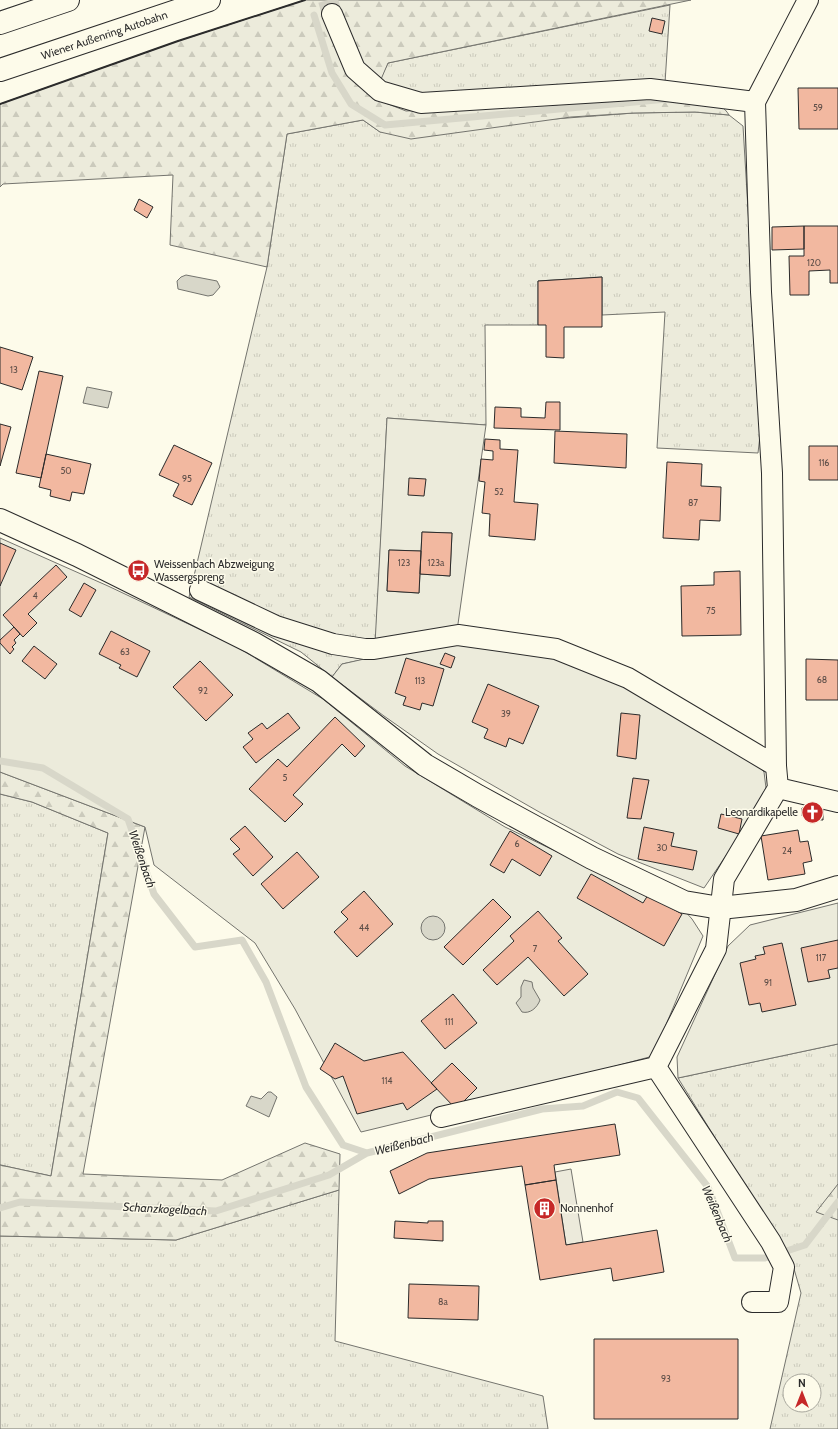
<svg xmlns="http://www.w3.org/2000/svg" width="838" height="1429" viewBox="0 0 838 1429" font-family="Cabin,sans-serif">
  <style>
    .grass { fill: url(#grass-tufts); stroke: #74746e; fill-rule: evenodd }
    .forest { fill: url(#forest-firs); stroke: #74746e }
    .garden { fill: #ecebdb; stroke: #74746e; fill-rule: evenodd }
    .parking { fill: #eceadb; stroke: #74746e }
    .water { fill: #d8d7c9; stroke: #74746e }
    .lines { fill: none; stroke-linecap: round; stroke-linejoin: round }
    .stream { stroke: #d8d7c9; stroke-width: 7 }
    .building { fill: #f2b8a0; stroke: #2b2b2b }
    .street-tunnel { stroke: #d3d1c4; stroke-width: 20; stroke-dasharray: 20 10; stroke-linecap: butt }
    .street-casing { stroke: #2b2b2b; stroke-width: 22 }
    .secondary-casing { stroke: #2b2b2b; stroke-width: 24 }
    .highway-casing { stroke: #2b2b2b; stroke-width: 24 }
    .street { stroke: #fdfbea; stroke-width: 20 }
    .secondary { stroke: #fdfbea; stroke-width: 22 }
    .highway { stroke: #fdfbea; stroke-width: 22 }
    .wall { stroke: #2b2b2b; stroke-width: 2 }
    .labels { text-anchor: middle; stroke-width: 3; stroke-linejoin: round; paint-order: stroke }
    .number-label { font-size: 9px; fill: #5d4e48 }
    .street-label { font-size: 11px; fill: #2b2b2b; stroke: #fdfbea }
    .poi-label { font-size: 11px; fill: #2b2b2b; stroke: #fdfbea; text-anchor: start }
    .water-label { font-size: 12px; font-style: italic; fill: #2b2b2b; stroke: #fdfbea }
  </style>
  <defs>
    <pattern id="grass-tufts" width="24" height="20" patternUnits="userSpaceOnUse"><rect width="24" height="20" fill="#ecebdb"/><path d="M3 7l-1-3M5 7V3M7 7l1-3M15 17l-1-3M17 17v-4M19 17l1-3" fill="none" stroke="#cbcabc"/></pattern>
    <pattern id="forest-firs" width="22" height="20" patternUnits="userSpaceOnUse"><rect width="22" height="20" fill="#ecebdb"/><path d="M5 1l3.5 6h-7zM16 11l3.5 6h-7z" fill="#cbcabc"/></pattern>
  </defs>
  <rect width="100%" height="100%" fill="#fdfbea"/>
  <!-- grass -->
  <path class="grass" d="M670 5 665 83 422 95 378 84 388 63Z
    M695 112 729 115 743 126 761 427 758 453 657 448 665 312 602 315V277L538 281V325H485L486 425 387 418 375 657 342 664 332 677 301 652 189 597 267 267 287 134 363 120 380 132 634 113Z
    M0 794 32 802 108 833 51 1176 0 1165Z
    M838 1044V1429H770L801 1293 792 1262 678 1078ZM790 1381H814V1405H790Z
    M339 1190 335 1341 543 1396 548 1429H0V1236L176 1240Z"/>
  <!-- forest -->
  <path class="forest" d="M305 0H691L388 63 373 98 406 111 681 96C697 99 720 99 729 115L695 112 634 113 571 117 411 139 380 132 363 120 287 134 267 267 170 245 173 175 3 184 0 187V104L178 41Z
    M0 772 145 827 83 1174 222 1180 305 1143 340 1154 339 1190 176 1240 0 1236V1165L51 1176 108 833 32 802 0 794Z
    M838 1184V1220L816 1212Z"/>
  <!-- garden -->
  <path class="garden" d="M387 418 486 425 457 631 375 644ZM422 532 452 533 450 576 420 574 419 593 387 591 389 550 421 551Z
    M0 538 108 586 237 647 323 699 405 766 505 827 631 887 683 909 692 919 703 936 653 1056 456 1109 361 1132 295 1009 255 943 154 865 145 827 0 772Z
    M455 641 546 654 628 686 756 763 764 772 766 788 740 835 704 888 618 854 541 813 438 754 384 716 332 677 342 664 382 655Z
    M838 903V1044L678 1078 677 1057 728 946 750 925Z"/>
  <!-- parking -->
  <path class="parking" d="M571 1169 583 1242 566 1245 555 1172Z"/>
  <!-- water -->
  <path class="water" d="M186 275 217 281 220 287 213 295 208 296 178 289 177 281 181 277Z
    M87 387 112 392 108 408 83 403Z
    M421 928a12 12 0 1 1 24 0a12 12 0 1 1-24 0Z
    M524 980 532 982 533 988 540 1000C537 1008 530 1014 522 1012L516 1003 521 997V987Z
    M268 1092H271L277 1097 269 1117 246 1106 251 1096 261 1099Z"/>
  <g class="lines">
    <!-- stream -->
    <path class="stream" d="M314 15 332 73 351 104 385 125 667 99
      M0 761 43 768 128 819 154 894 195 947 242 940 266 982 306 1087 343 1145 367 1153 542 1109 583 1106 617 1092 638 1098 708 1187 735 1258H765L805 1245 838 1202
      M0 1208 20 1202 216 1211 329 1175 367 1153"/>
  </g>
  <!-- building -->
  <path class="building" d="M652 18 665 21 662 34 649 31Z
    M798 88H838V129H799Z
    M139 199 153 207 147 218 134 210Z
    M804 226H838V283H830V270L809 271V295H790L789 256H804Z
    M804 226V249L772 250V227Z
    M602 277V327H564V358L546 357V325H538V281Z
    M0 347 33 357 22 390 0 383Z
    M39 371 63 376 41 478 16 473Z
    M546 402H560V430L494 428 495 407 521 408V417L545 418Z
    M0 424 11 427 0 466Z
    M555 431 627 434 626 468 554 463Z
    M485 439 500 440V449L518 450 514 502 538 504 535 540 489 536 490 514 482 513 485 482 479 481 481 459 493 460V451L484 450Z
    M174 445 212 463 192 505 173 496 179 484 159 475Z
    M809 446H838V480H809Z
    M46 454 91 464 84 494 72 492 70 501 50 496 51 490 39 487Z
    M667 462 702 464 701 486 721 487 720 521 700 520 699 540 663 538Z
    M409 478 426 479 424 496 408 495Z
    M422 532 452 533 450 576 420 574Z
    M0 543 16 550 0 586Z
    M389 550 421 551 419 593 387 591Z
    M56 565 67 577 28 614 37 623 23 637 3 615Z
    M740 571 741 635 682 636 681 586 714 585V572Z
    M84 583 96 590 81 617 69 610Z
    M14 627 20 634 14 640 16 643 12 647 14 649 10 654 0 643V640Z
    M111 631 150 651 137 677 119 668 121 665 99 654Z
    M34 646 57 664 45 679 22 661Z
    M445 653 455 657 451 668 440 664Z
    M406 658 444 669 433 706 422 703 420 710 403 705 406 697 395 693Z
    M806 659 838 660V700H806Z
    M200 661 233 695 206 721 173 687Z
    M488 684 539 706 523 744 509 738 506 747 484 738 488 729 472 722Z
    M288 713 300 728 256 763 243 747 253 739 248 733 262 723 267 729Z
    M621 713 640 715 636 759 617 756Z
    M335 717 365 746 355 757 342 744 293 795 303 804 285 822 249 789 278 759 287 767Z
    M633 778 649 780 641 819 627 818Z
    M807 805 823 806V820L808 819 802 816V808Z
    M721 814 742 819 739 834 718 828Z
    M245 826 273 857 253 876 233 854 240 849 230 839Z
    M644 827 674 833 671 846 697 851 693 870 638 859Z
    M798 830 800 842 808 841 812 861 803 863 805 874 768 880 761 836Z
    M510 831 552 856 540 876 512 859 504 873 490 865Z
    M297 852 319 877 283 909 261 884Z
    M591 874 643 903 648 895 682 914 664 946 577 898Z
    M364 891 393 924 357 957 334 932 348 919 341 912Z
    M493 899 511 917 463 965 444 947Z
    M538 911 562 938 558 941 588 974 564 996 528 957 497 985 483 970 514 941 510 936Z
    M838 940V968L828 970 830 978 808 982 801 948Z
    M782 943 796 1005 762 1012 760 1003 749 1005 740 963 756 959 755 956 765 954 763 947Z
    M453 994 477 1023 445 1049 421 1021Z
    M335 1043 364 1061 403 1052 437 1089 407 1110 403 1103 357 1114 343 1076 335 1079 320 1069Z
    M452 1063 477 1088 456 1109 431 1083Z
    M615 1124 620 1155 554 1165 556 1180 525 1185 522 1166 429 1179 399 1194 390 1171 427 1153Z
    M556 1180 566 1245 657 1230 664 1272 613 1281 611 1268 540 1280 525 1185Z
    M395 1221 428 1223V1221H443V1241L394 1238Z
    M409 1284 479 1286 478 1320 408 1318Z
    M594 1339H738V1419H594Z"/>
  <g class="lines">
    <!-- street-tunnel -->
    <path class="street-tunnel" d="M328 0 332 14"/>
    <defs>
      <path id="street" d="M332 14 355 69 380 91 421 103 650 89 755 102
        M200 590 276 626 333 644 365 649H374L458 635 556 649 628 678 776 766
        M778 788 838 802
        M441 1117 656 1067
        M752 1302H778L784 1267 771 1242 656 1067 716 949 724 879 778 788 776 766 772 473 761 292 755 102 808 0"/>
      <path id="secondary" d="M0 520 77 555 253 643 319 681 425 765 478 796 592 858 684 902 720 908 796 900 838 887"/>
      <g id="highway">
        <path d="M0 23 68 0"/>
        <path id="s1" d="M0 70 209 0"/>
      </g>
    </defs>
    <!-- street casing -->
    <use href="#street" class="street-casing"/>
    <!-- secondary casing -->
    <use href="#secondary" class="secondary-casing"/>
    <!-- highway casing -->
    <use href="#highway" class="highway-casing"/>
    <!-- street -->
    <use href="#street" class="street"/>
    <!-- secondary -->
    <use href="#secondary" class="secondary"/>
    <!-- highway -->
    <use href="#highway" class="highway"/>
    <!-- wall -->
    <path class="wall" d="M0 104 178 41 305 0"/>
  </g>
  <!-- icons -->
  <defs>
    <symbol id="bus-disc" viewBox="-11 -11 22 22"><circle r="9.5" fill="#c62828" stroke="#fdfbea"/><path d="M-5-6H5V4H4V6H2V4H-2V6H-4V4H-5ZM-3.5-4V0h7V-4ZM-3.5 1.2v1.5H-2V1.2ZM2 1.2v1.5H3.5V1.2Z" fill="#fff"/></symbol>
    <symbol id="church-disc" viewBox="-11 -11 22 22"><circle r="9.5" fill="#c62828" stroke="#fdfbea"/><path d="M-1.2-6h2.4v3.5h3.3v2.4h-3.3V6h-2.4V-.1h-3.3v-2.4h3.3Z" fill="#fff"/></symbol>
    <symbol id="building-disc" viewBox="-11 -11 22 22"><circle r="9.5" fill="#c62828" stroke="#fdfbea"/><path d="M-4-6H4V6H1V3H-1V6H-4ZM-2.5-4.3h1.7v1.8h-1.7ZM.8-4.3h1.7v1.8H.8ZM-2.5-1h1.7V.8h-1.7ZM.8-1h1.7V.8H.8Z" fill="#fff"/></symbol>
  </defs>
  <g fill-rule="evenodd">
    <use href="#bus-disc" x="126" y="558" width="25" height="25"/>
    <use href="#church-disc" x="800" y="800" width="25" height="25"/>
    <use href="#building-disc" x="532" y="1196" width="25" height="25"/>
  </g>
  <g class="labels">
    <!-- number labels -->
    <g class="number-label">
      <text x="818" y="111">59</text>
      <text x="814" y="266">120</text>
      <text x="14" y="373">13</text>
      <text x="824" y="466">116</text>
      <text x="66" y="474">50</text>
      <text x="187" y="482">95</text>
      <text x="499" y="495">52</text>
      <text x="693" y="506">87</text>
      <text x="404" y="566">123</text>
      <text x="436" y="566">123a</text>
      <text x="35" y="599">4</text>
      <text x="711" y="614">75</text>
      <text x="125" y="655">63</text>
      <text x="822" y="683">68</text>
      <text x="420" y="684">113</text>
      <text x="203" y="694">92</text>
      <text x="506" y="717">39</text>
      <text x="285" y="781">5</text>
      <text x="517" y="847">6</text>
      <text x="662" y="851">30</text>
      <text x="787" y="854">24</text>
      <text x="364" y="931">44</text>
      <text x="535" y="952">7</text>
      <text x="821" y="961">117</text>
      <text x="768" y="986">91</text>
      <text x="449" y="1025">111</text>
      <text x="387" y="1084">114</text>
      <text x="443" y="1305">8a</text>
      <text x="666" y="1382">93</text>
    </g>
    <!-- street labels -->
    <g class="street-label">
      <text dy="4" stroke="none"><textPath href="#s1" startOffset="110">Wiener Außenring Autobahn</textPath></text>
    </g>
    <!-- poi labels -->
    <g class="poi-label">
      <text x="154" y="568">Weissenbach Abzweigung<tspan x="154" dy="13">Wassergspreng</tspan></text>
      <text x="798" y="816" text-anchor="end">Leonardikapelle</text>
      <text x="560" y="1212">Nonnenhof</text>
    </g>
    <!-- water labels -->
    <g class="water-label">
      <text transform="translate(142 859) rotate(71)" y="4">Weißenbach</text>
      <text transform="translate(404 1144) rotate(-14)" y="4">Weißenbach</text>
      <text transform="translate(165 1209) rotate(3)" y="4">Schanzkogelbach</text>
      <text transform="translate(717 1214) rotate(67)" y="4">Weißenbach</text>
    </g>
  </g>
  <!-- north arrow -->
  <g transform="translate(802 1393)"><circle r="19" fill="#fdfbea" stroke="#a9a89e"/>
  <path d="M0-3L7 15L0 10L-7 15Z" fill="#c62828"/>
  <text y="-6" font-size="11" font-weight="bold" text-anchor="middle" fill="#2b2b2b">N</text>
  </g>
</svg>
